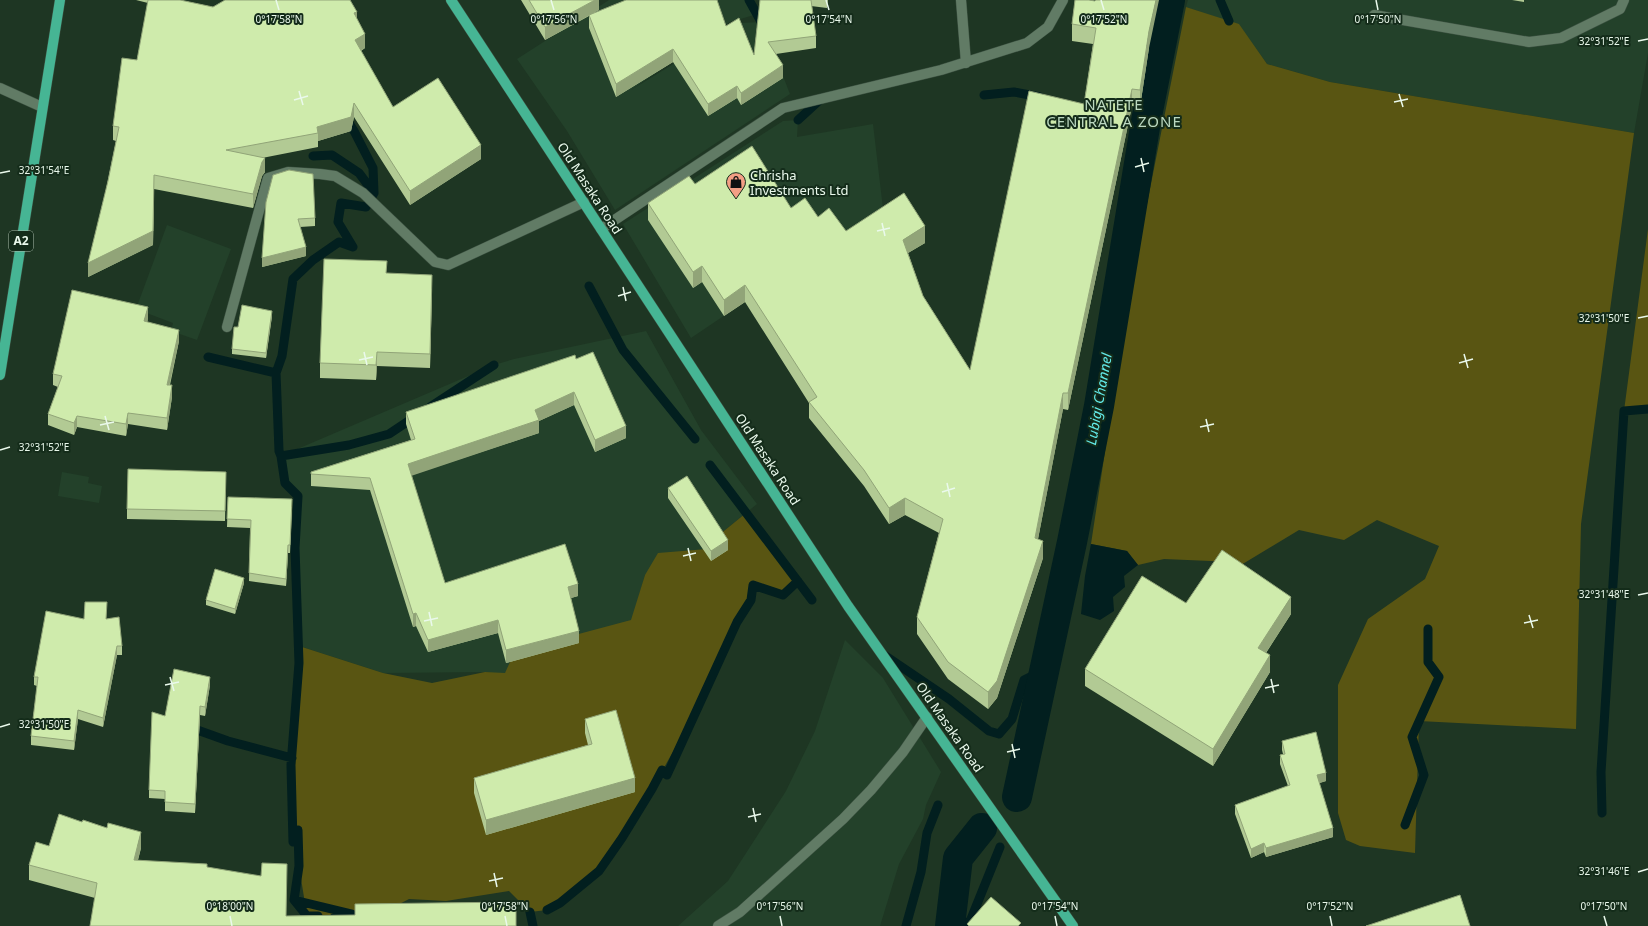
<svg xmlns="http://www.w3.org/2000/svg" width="1648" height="926" viewBox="0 0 1648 926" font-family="'Noto Sans',sans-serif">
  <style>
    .built { fill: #23412a; fill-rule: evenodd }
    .green { fill: #595512 }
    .water { fill: #021f1f }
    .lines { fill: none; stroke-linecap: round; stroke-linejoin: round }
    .stream { stroke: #021f1f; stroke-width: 9 }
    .canal { stroke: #021f1f; stroke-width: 30 }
    .minor-casing { stroke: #3d5242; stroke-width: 11 }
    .major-casing { stroke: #3d5242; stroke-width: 11 }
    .minor { stroke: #617b65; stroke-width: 10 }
    .major { stroke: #46b594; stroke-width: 10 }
    .wall { fill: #b2ca94 }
    .shaded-wall { fill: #91a478 }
    .building { fill: #cfebac; stroke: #91a478 }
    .ticks { fill: none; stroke: #eaf9ec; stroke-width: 1.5 }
    .labels { text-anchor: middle; stroke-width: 4; stroke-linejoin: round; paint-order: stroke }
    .shield { fill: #142c1a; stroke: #aabcad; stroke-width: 1 }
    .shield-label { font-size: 12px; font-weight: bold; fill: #eaf9ec }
    .poi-label { font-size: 13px; fill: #eaf9ec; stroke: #142c1a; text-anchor: start }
    .street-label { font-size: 13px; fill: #eaf9ec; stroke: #142c1a }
    .water-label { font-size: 14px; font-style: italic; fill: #63ebea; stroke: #142c1a }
    .quarter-label { font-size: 15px; letter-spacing: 1px; fill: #bbd8c0; stroke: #142c1a }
    .ticks-label { font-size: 10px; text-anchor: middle; fill: #eaf9ec; stroke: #142c1a; stroke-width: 4; stroke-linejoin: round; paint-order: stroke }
  </style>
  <rect width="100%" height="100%" fill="#1e3623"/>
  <!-- built -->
  <path class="built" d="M609 0H749L762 22 790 94 615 210 567 131 517 59ZM754 15 761 22 740 23 631 90 730 22Z
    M1188 0H1648V53L1634 133 1330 82 1267 64 1239 25 1186 7Z
    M798 120 797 137 873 124 884 217 839 238 691 338 623 224 783 121Z
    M167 225 231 249 197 340 171 331 173 323 136 309Z
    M646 331 701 430 757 504 719 535 709 549 645 575 632 620 510 676 485 672 383 673 299 646 295 548 298 496 285 483 281 456 494 365 514 359Z
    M62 472 89 477 88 483 102 486 99 503 58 496Z
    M845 640 883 678 941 772 926 805 923 819 899 864 880 926H678L728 881 786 791 815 731Z"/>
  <!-- green -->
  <path class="green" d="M1186 7 1239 24 1267 64 1330 82 1634 133 1581 524 1576 729 1419 721 1415 853 1360 846 1346 840 1338 813V685L1368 619 1425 579 1439 546 1377 520 1344 540 1299 530 1241 565 1234 562 1164 559 1138 565 1127 551 1091 544 1128 300Z
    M1648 229V409L1624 411Z
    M746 513 798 581 783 595 753 585 751 600 737 622 693 716 652 789 622 838 599 871 560 903 547 910 530 912 509 891 446 901 409 899 382 913 307 916 299 866 298 831 293 842 291 765 299 663V646L383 673 432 683 485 672 505 673 515 651 631 620 645 575 658 553 707 549 719 535Z"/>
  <!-- water -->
  <path class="water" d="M1091 544 1127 551 1138 565 1124 576 1125 587 1113 597 1114 611 1100 620 1081 614 1085 576Z"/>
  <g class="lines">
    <!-- stream -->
    <path class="stream" d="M749 0 764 27
      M1220 0 1229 21
      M984 95 1014 92 1040 97
      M345 117 354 131 373 168 374 193
      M798 120 822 98
      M589 286 623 350 695 439
      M208 357 276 373 279 451 281 456 285 483 298 496 295 548 299 663 291 765 293 842 298 830 299 866 294 900 307 916H318
      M276 373 282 356 293 279 313 260 339 242 353 247 338 222 341 203 366 207 374 193 359 173 332 155 313 156
      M430 407 494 365
      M281 456 349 445 389 434 416 416
      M710 465 812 600
      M884 655 949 699 989 731 999 734 1012 719 1024 680 1044 670
      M189 727 228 741 292 758
      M1602 813 1601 772 1624 411 1648 409
      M1405 825 1424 775 1412 737 1439 677 1428 662V629
      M294 900 352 914 335 916
      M547 910 560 903 599 871 622 838 652 789 662 770 667 775 737 622 751 600 753 585 783 595 798 581
      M530 912 533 926
      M906 926 921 872 927 833 938 805
      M966 926 971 919 1000 847"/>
    <!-- canal -->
    <path class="canal" d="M1017 797 1072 542 1099 406 1146 121 1170 0
      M950 926 958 858 982 828"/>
    <defs>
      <path id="minor" d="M961 0 966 63
        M1374 15 1529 42 1561 38 1620 9 1624 0
        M0 88 42 107
        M601 229 783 108 941 70 1027 43 1048 27 1063 0
        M227 327 268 178 288 172 320 174 335 176 363 193 435 262 448 265 584 202
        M718 926 740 912 843 819 871 790 903 752 927 717"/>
      <path id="major" d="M451 0 848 606 1073 926
        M0 375 60 0"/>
    </defs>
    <!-- minor casing -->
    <use href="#minor" class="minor-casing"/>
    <!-- major casing -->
    <use href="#major" class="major-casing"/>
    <!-- minor -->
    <use href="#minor" class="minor"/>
    <!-- major -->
    <use href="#major" class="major"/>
  </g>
  <!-- wall -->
  <path class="wall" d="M136 0H180L213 7 357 19 365 48 361 51 393 107 481 159 410 205 354 117 351 131 318 141V147L262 158 265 172 262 176 253 208 154 189 153 245 88 277 116 141 113 140V126L137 60 148 3Z
    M521 0H599V10L595 12 726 26 754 55 760 0H828L827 8 811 6 816 36V48L776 54 783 78 741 105 737 98 708 116 673 62 616 97 589 28V16L545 40Z
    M1075 0 1149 48 1140 107 1132 106 1068 410 1063 409 1038 539 1043 558 997 698 988 709 948 679 917 634V617L939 533 905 515 889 524 864 486 809 418V403L745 302 724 316 702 282 693 288 648 220V203L695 184 791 208 818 217 846 231 925 243 908 253 923 296 970 370 1084 104 1093 44 1072 41V24Z
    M1512 0H1524V2Z
    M266 202 315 218V226L300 227 306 256 262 267Z
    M387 273 432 289 430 368 377 366 376 380 320 378V363Z
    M272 316 266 358 232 354V349Z
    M148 319 147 322 179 341 170 385 172 397 167 430 128 424 126 436 77 427 74 435 48 425V414L58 387 53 385V374Z
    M576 359 626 438 595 452 574 405 539 421V433L411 475 445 583 578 596 571 598 579 643 506 663 498 633 428 652 416 626 413 627 370 490 311 486V472L411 440 406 424V412Z
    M226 472 225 521 127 519V509Z
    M668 488 728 550 711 561 668 498Z
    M228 497 292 507 290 553H288L286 586 249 581 250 528 227 527Z
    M244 583 235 614 206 605V600Z
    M1186 603 1291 614 1266 653 1270 672 1213 766 1085 686V669Z
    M84 619H107L122 646V655H117L103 727 78 719 74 750 31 745V736L37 686 34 685V677Z
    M210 685 205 716 200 715 195 813 165 811V799L149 798V790L165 716Z
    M585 719 635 792 486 835 474 793V778L588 745 585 733Z
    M1282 741 1326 781 1319 783 1333 837 1266 857 1264 852 1251 858 1235 814V805L1288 786 1280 764V755L1283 754 1282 750Z
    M82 822 107 828 141 848 138 860 207 867 286 916 355 915V904L516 926H90L95 898 29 880V865L49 846Z"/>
  <!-- shaded-wall -->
  <path class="shaded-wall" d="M595 0H599V10L545 40V27Z
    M1156 0H1159L1149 48 1140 107V90L1149 31Z
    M357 12V26L354 13Z
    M365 34V48L355 54V40Z
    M673 49V62L616 97V84Z
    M783 65V78L741 105V93Z
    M737 86V98L708 116V104Z
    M1132 89V106L1068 410V393Z
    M354 103V117L351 131 318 141V133L317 127Z
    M481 145V159L410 205V191Z
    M265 158V172L262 176 253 208V194L262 162Z
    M154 189 153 245 88 277V263Z
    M925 226V243L903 256V240Z
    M306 247V256L262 267V258Z
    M702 266V282L693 288V272Z
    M432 275V289L430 368V354Z
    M745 285V302L724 316V300Z
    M148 307V319L144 333V321Z
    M272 311V316L266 358V353Z
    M179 330V341L167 396V385Z
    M377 352V366L376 380V365Z
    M172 385V397L167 430V418Z
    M574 392V405L539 421V433L408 477V464L535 410Z
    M1063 393V409L1035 555V538Z
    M128 413V424L126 436V424Z
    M77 416V427L74 435V423Z
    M626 426V438L595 452V440Z
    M905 498V515L889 524V508Z
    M728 540V550L711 561V551Z
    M1043 541V558L997 698 988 709V692Z
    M288 545V553L286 586V579Z
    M244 578V583L235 614V609Z
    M578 584V596L568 599V587Z
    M1291 597V614L1258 665V648Z
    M416 613V626L413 627V614Z
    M498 620V633L428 652V640Z
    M579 631V643L506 663V650Z
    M117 646V655L103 727V718Z
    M1270 655V672L1213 766V749Z
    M210 677V685L205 716V707Z
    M200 706V715L195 813V804Z
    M78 710V719L74 750V741Z
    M1326 773V781L1317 784V775Z
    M635 778V792L486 835V820Z
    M1333 828V837L1266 857V848Z
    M141 832V848L134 875V860Z
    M1264 843V852L1251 858V849Z"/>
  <!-- building -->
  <path class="building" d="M148 0H180L213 7 225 0H350L357 12 354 13 365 34 355 40 393 107 438 78 481 145 410 191 354 103 351 117 317 127 318 133 226 150 265 158 262 162 253 194 154 175 153 231 88 263 108 181 119 127 113 126 122 58 137 60Z
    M529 0H595L545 27Z
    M626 0H717L726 26 739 18 754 55 760 0H811L816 36 768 42 783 65 741 93 737 86 708 104 673 49 616 84 589 15Z
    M1075 0H1089L1095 1 1096 0H1156L1149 31 1140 90 1132 89 1068 393H1063L1035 538 1043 541 997 681 988 692 948 662 917 617 943 519 905 498 889 508 864 470 809 402 817 397 745 285 724 300 702 266 693 272 648 203 689 176 695 184 752 146 791 208 805 198 818 217 829 208 846 231 904 193 925 226 903 240 923 296 970 370 1029 91 1084 104 1096 28 1072 24Z
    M289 170 313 174 315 218 298 219 306 247 262 258 266 202 273 175Z
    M324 259 387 261 386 273 432 275 430 354 377 352 376 365 320 363Z
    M72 290 148 307 144 321 179 330 167 385H172L167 418 128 413 126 424 77 416 74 423 48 414 62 376 53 374Z
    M242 305 272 311 266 353 232 349 234 327H238Z
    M593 352 626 426 595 440 574 392 535 410 539 420 408 464 445 583 565 544 578 584 568 587 579 631 506 650 498 620 428 640 416 613 413 614 370 478 311 474V472L415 439 406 412 575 355 576 359Z
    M128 469 226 472 225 511 127 509Z
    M687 476 728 540 711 551 668 488Z
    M228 497 292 499 290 545H288L286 579 249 573 251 520 227 519Z
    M1222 550 1291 597 1258 648 1270 655 1213 749 1085 669 1142 576 1186 603Z
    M215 569 244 578 235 609 206 600Z
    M85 602H107L106 619 119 617 122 646H117L103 718 78 710 74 741 31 736 38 677H34L46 611 84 619Z
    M174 669 210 677 205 707 200 706 195 804 165 802V791L149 790 152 712 165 716Z
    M616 710 635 778 486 820 474 778 592 744 585 719Z
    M1316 732 1326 773 1317 775 1333 828 1266 848 1264 843 1251 849 1235 805 1290 785 1280 755 1285 754 1282 741Z
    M59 814 82 822 83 820 107 828 108 823 141 832 134 860 207 864V867L261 876 262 863 287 864 286 916 355 915V904L516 902V926H90L97 883 29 865 36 842 49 846Z
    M1460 895 1470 926H1366Z
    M991 897 1021 923 1018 926H969L967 924Z"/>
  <!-- ticks -->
  <path class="ticks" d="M276 0 279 10M551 0 554 10M826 0 829 10M1101 0 1104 10M1376 0 1378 10M1638 41 1648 39M299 91 303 105M1399 94 1403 107M294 100 308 96M1394 102 1408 99M1141 158 1144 172M1135 167 1149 163M0 173 10 171M882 223 885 236M877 231 890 228M623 287 626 301M618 296 631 292M1638 318 1648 316M364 352 367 365M1464 354 1468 368M359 360 373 357M1459 363 1473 359M105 416 109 430M1206 419 1209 432M100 425 114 422M1200 427 1214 424M0 450 10 447M947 483 950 497M942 492 955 488M688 548 691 561M683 556 696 553M1638 595 1648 593M429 612 432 626M1529 615 1533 628M424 621 438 618M1524 623 1538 620M170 677 174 691M1271 679 1274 693M165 685 179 682M1265 688 1279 685M0 727 10 724M1012 744 1015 758M1007 752 1020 749M753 808 756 822M748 817 761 814M1638 872 1648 869M494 873 497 887M489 881 503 878M230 916 232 926M505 916 507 926M780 916 782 926M1055 916 1057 926M1330 916 1332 926M1604 916 1607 926"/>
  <!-- icons -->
  <defs>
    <symbol id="shop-pin" viewBox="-11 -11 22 30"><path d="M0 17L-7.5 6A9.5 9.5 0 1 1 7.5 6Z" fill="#f39f85" stroke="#142c1a"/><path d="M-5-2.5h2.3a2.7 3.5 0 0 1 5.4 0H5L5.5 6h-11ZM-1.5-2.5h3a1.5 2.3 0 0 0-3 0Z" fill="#111"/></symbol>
  </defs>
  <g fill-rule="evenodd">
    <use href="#shop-pin" x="725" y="171" width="22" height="30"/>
  </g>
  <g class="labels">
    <!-- shield labels -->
    <rect class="shield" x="9" y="231" width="24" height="20" rx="3"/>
    <g class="shield-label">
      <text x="21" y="245">A2</text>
    </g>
    <!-- poi labels -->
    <g class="poi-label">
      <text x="750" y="180">Chrisha<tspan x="750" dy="15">Investments Ltd</tspan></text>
    </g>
    <!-- street labels -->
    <g class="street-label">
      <text transform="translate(590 188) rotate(57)" y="5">Old Masaka Road</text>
      <text transform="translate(768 459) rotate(57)" y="5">Old Masaka Road</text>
      <text transform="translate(950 727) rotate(55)" y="5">Old Masaka Road</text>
    </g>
    <!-- water labels -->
    <g class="water-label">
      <text transform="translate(1099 399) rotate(-80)" y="5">Lubigi Channel</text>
    </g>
    <!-- quarter labels -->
    <g class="quarter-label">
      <text x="1114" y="110">NATETE<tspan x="1114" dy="17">CENTRAL A ZONE</tspan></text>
    </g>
  </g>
  <g class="ticks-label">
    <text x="1378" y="23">0°17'50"N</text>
    <text x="279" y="23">0°17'58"N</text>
    <text x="554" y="23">0°17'56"N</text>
    <text x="829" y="23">0°17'54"N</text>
    <text x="1104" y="23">0°17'52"N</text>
    <text x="1604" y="45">32°31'52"E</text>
    <text x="44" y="174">32°31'54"E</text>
    <text x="1604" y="322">32°31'50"E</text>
    <text x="44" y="451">32°31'52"E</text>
    <text x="1604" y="598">32°31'48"E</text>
    <text x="44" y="728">32°31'50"E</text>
    <text x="1604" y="875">32°31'46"E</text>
    <text x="230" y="910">0°18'00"N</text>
    <text x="505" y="910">0°17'58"N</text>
    <text x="780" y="910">0°17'56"N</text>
    <text x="1055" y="910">0°17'54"N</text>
    <text x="1330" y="910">0°17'52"N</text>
    <text x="1604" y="910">0°17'50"N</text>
  </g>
</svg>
